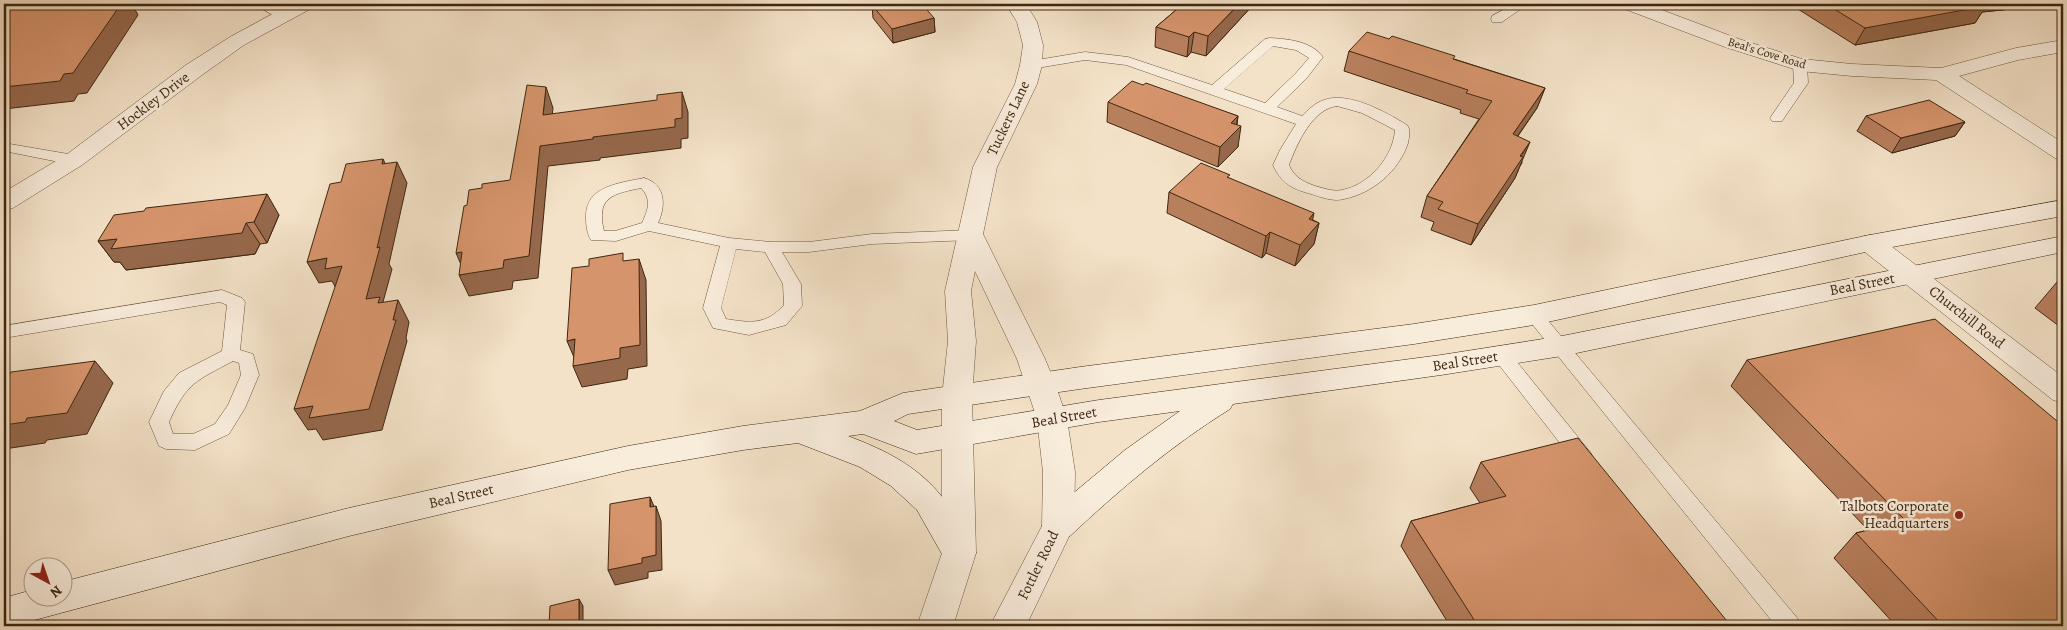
<svg xmlns="http://www.w3.org/2000/svg" width="2067" height="630" viewBox="0 0 2067 630" font-family="Alegreya,serif">
  <style>
    .lines { fill: none; stroke-linecap: round; stroke-linejoin: round }
    .lane-casing { stroke: #6c563d; stroke-width: 1 }
    .street-casing { stroke: #6c563d; stroke-width: 1 }
    .secondary-casing { stroke: #3e270f; stroke-width: 1 }
    .lane { fill: #f8ecdb; fill-rule: evenodd }
    .street { fill: #f8ecdb; fill-rule: evenodd }
    .secondary { fill: #f8ecdb; fill-rule: evenodd }
    .wall { fill: #b87f5d; stroke: #3e270f }
    .shaded-wall { fill: #96684c; stroke: #3e270f }
    .building { fill: #d6946c; stroke: #3e270f }
    .poi-dot { fill: #8f2418; stroke: #f8ecdb; stroke-width: 2 }
    .labels { text-anchor: middle; stroke-width: 5; stroke-linejoin: round; paint-order: stroke }
    .far-street-label { font-size: 12px; fill: #3e270f; stroke: #f8ecdb }
    .street-label { font-size: 15px; fill: #3e270f; stroke: #f8ecdb }
    .poi-label { font-size: 15px; fill: #3e270f; stroke: #f8ecdb; text-anchor: end }
  </style>
  <rect width="100%" height="100%" fill="#f4e2c8"/>
  <filter id="stains"><feTurbulence type="fractalNoise" baseFrequency=".004" numOctaves="4"/><feColorMatrix values="0 0 0 0 .2 0 0 0 0 .09 0 0 0 0 .02 0 0 0 .5 -.17"/></filter>
  <radialGradient id="worn" r=".72"><stop offset=".6" stop-color="#630" stop-opacity="0"/><stop offset="1" stop-color="#630" stop-opacity=".3"/></radialGradient>
  <g class="lines">
    <defs>
      <path id="lane" d="M254 4H269L288 15 286 18H278Z
        M1514 4H1528L1502 22H1492L1491 19 1492 16Z
        M1270 38C1288 39 1311 41 1323 57L1306 79 1277 107 1302 116C1308 110 1315 103 1324 100 1348 91 1386 112 1407 125 1411 130 1409 137 1408 143 1399 171 1373 193 1344 199 1333 202 1321 197 1311 194 1292 189 1281 183 1273 165L1280 150 1296 124 1126 65 1085 60 1031 69 1024 65 1031 61 1085 52 1128 57 1212 85 1265 39ZM1273 46 1296 50 1309 58 1296 73 1265 103 1224 89ZM1337 106 1362 113 1395 130C1393 157 1369 185 1342 190 1333 192 1323 188 1315 186 1302 181 1294 177 1289 165 1297 144 1312 109 1337 106Z
        M1800 61 1807 65 1808 83 1782 121H1772L1770 118 1794 83 1793 65Z
        M4 143 74 155 79 157 82 160 79 163 74 165 4 151Z
        M644 178C666 184 666 206 658 223L729 238 771 242H809L872 234 971 230 977 231 979 235 977 239 971 240 872 244 809 252H782L801 284 802 306 786 325 749 335 713 328 703 308 720 246 649 231 616 241 591 240C587 234 586 225 586 217 585 186 620 183 644 178ZM641 188C652 199 648 210 642 223L615 231H604C596 197 612 194 641 188ZM736 249 765 252 783 284 784 305C766 325 751 323 726 319L721 308Z
        M222 290 242 298 245 302 240 350 253 354 259 375 245 408 229 434 195 450 166 449 159 446 149 422 164 391 179 373 222 351 227 305 220 302 4 338V326ZM233 361 239 363 241 375 228 405 215 424 193 434H173L169 422C187 382 196 381 233 361Z
        M1534 309 1540 311 1798 619 1801 626H1776L1528 319 1525 315 1528 311Z
        M1502 349 1508 351 1591 453 1594 459 1591 465 1584 467 1577 465 1496 361 1493 356 1496 351Z"/>
      <path id="street" d="M291 4H315L312 8 244 45 202 75 82 165 13 208 4 211V192L66 155 186 65 230 37Z
        M1006 4H1026L1037 22 1043 45 1042 65 1037 84 997 167 983 234 1045 359 1055 383 1067 419 1075 472 1074 526 1026 626H990L1042 526 1043 472 1037 419 1017 359 975 271 971 291 976 341 972 397 976 553 953 626H917L942 553V397L948 341 945 291 973 167 1015 84 1020 65 1023 45 1017 22Z
        M1619 4H1646L1739 39 1802 59 1852 64 1941 68 2016 48 2063 40V52L2018 60 1959 76 2063 143V160L2055 158 1936 80 1852 76 1800 71 1725 47 1622 8Z
        M1870 235 1879 237 2063 377V403L2053 400 1861 249 1857 243 1861 237Z"/>
      <path id="secondary" d="M2063 200V216L1870 251 1534 325 1414 344 1080 389 908 414 894 421 917 430 1099 400 1441 355 1562 336 2063 236V252L1562 356 1441 375 1233 404 1230 409C1172 445 1120 489 1070 536L1058 540 1046 536 1042 526 1046 516 1125 450 1180 411 1099 422 916 454 863 434 848 436C917 462 944 487 976 553L971 563 959 567 947 563 917 510 891 486 860 467 798 443 743 450 628 470 349 536 12 626H4V598L32 590V598H62V582L349 508 628 446 743 426 860 411 903 393 1080 367 1414 324 1534 305 1870 235Z"/>
    </defs>
    <!-- lane casing -->
    <use href="#lane" class="lane-casing"/>
    <!-- street casing -->
    <use href="#street" class="street-casing"/>
    <!-- secondary casing -->
    <use href="#secondary" class="secondary-casing"/>
    <!-- lane -->
    <use href="#lane" class="lane"/>
    <!-- street -->
    <use href="#street" class="street"/>
    <!-- secondary -->
    <use href="#secondary" class="secondary"/>
  </g>
  <!-- wall -->
  <path class="wall" d="M1183 4H1254L1253 5 1206 56 1191 52 1187 57 1155 47 1156 27Z
    M1790 4H2023L2021 8 1982 12 1975 23 1855 45Z
    M872 5 934 18 935 32 893 43 873 18Z
    M1349 51 1454 59 1545 88 1537 108 1518 136 1522 163 1520 166 1515 178 1471 245 1431 230 1434 222 1421 217 1427 196 1479 119 1460 113 1461 110 1344 71Z
    M1143 85 1238 116 1237 125 1238 147 1218 167 1107 122 1108 102Z
    M1866 116 1965 122 1955 136 1892 153 1857 131Z
    M1229 178 1319 223 1314 244 1295 266 1266 253 1262 258 1167 213 1169 192Z
    M279 215 267 243 260 244 255 254 126 270 120 262H114L98 241Z
    M2063 281V329L2035 308 2057 282Z
    M1747 360 2063 626H1896L1834 558 1856 533 1868 530 1731 386Z
    M1481 462 1731 626H1450L1401 546 1411 521 1480 503 1470 488Z"/>
  <!-- shaded-wall -->
  <path class="shaded-wall" d="M121 4H132L138 15 87 93 78 94 74 101 4 109V87L64 74Z
    M1239 4H1254L1253 5 1206 56 1208 36Z
    M1967 4H2023L2021 8 1982 12 1975 23 1855 45 1865 28Z
    M934 18 935 32 893 43 892 29Z
    M1194 32 1191 52 1187 57 1189 37Z
    M546 87 553 108 550 135 543 115Z
    M1545 88 1537 108 1505 154 1513 134Z
    M682 92 688 112V138L681 139V148L600 158V160L548 166 538 278 513 281 512 289 469 296 459 275 465 274 456 253 462 252 504 260 540 146 593 137 675 119Z
    M1238 116 1235 132 1241 126 1238 147 1218 167 1220 147 1231 123Z
    M1965 122 1955 136 1892 153 1901 138Z
    M1530 142 1515 178 1471 245 1478 224Z
    M383 159 393 179 397 162 407 183 389 264 392 269 383 302 392 318 366 299 377 248 382 164Z
    M267 194 279 215 267 243 254 222Z
    M1314 213 1310 233 1319 223 1314 244 1295 266 1300 245 1309 219Z
    M246 223 260 244 255 254 126 270 120 262H114L98 241Z
    M1270 232 1266 253 1262 258 1266 236Z
    M327 258 342 266 337 290 332 281 319 283 307 262Z
    M639 259 646 280 647 366 628 369 627 379 582 387 573 366 620 348Z
    M398 300 409 322 406 338 407 341 382 430 323 440 316 429 308 430 294 409 393 320Z
    M575 339 576 362 567 341Z
    M95 361 113 383 87 434 47 440 45 443 4 449V425L27 418Z
    M650 497 656 511V506L661 521 662 570 648 572V578L615 585 608 570 642 558 650 507Z
    M579 599 583 606V626H579Z"/>
  <!-- building -->
  <path class="building" d="M27 4H121L73 73 64 74 60 81 4 87V12L11 5Z
    M875 4H922L934 18 892 29 872 5Z
    M1183 4H1239L1208 36 1194 32 1189 37 1156 27Z
    M1826 4H1982L1986 6 1865 28Z
    M1367 32 1389 39 1392 36 1455 56 1453 59 1545 88 1513 134 1530 142 1520 156 1523 157 1478 224 1438 209 1443 202 1427 196 1492 101 1466 93 1468 90 1349 51Z
    M1132 81 1143 85 1146 83 1238 116 1231 123 1241 126 1220 147 1108 102Z
    M527 85 546 87 543 115 657 100V95L682 92V118L675 119V127L593 137V139L540 146 529 256 504 260 503 268 459 275 462 252 456 253 464 206 467 205 469 190 482 188V184L510 180Z
    M1929 100 1965 122 1901 138 1866 116Z
    M383 159 382 164 397 162 377 248 380 247 366 299 380 297 378 303 398 300 393 320H396L369 409 309 418 313 406 294 409 342 266 325 269 327 258 307 262 330 184 341 182 346 164Z
    M1201 163 1230 175 1227 177 1314 213 1309 219 1319 223 1300 245 1270 232 1266 236 1169 192Z
    M267 194 254 222 246 223 242 233 111 249 117 239 98 241 114 215 144 211 146 208Z
    M623 253V261L639 259 640 345 620 348V358L573 366 575 339 567 341 572 268 589 266V259Z
    M2063 281V287L2057 282Z
    M1935 319 2063 426V626H1943L1856 533 1906 521 1747 360Z
    M95 361 67 413 27 418 25 422 4 425V377L9 376 11 372Z
    M1578 438 1731 626H1478L1411 521 1506 496 1481 462Z
    M650 497V507L656 506V555L642 558V563L608 570 610 504Z
    M579 599V626H549L550 606Z"/>
  <!-- markers -->
  <circle class="poi-dot" cx="1959" cy="515" r="5"/>
  <g class="labels">
    <!-- far-street labels -->
    <g class="far-street-label">
      <text transform="translate(1767 53) rotate(17)" y="4">Beal's Cove Road</text>
    </g>
    <!-- street labels -->
    <g class="street-label">
      <text transform="translate(153 101) rotate(-37)" y="5">Hockley Drive</text>
      <text transform="translate(1008 118) rotate(-65)" y="5">Tuckers Lane</text>
      <text transform="translate(1862 284) rotate(-11)" y="5">Beal Street</text>
      <text transform="translate(1967 317) rotate(38)" y="5">Churchill Road</text>
      <text transform="translate(1465 361) rotate(-9)" y="5">Beal Street</text>
      <text transform="translate(1064 417) rotate(-10)" y="5">Beal Street</text>
      <text transform="translate(461 496) rotate(-13)" y="5">Beal Street</text>
      <text transform="translate(1038 565) rotate(-64)" y="5">Fottler Road</text>
    </g>
    <!-- poi labels -->
    <g class="poi-label">
      <text x="1949" y="511">Talbots Corporate<tspan x="1949" dy="17">Headquarters</tspan></text>
    </g>
  </g>
  <!-- margin -->
  <rect width="2067" height="630" fill="none" stroke="#f4e2c8" stroke-width="20"/>
  <rect x="5" y="5" width="2057" height="620" fill="none" stroke="#3e270f" stroke-width="2.5"/>
  <rect x="10" y="10" width="2047" height="610" fill="none" stroke="#3e270f"/>
  <!-- north arrow -->
  <g transform="translate(48 582) rotate(140)"><circle r="24" fill="#f8ecdb" stroke="#ae9d89"/>
  <path d="M0-4L9 19L0 12L-9 19Z" fill="#8f2418"/>
  <text y="-8" font-size="14" font-weight="bold" text-anchor="middle" fill="#3e270f">N</text>
  </g>
  <rect width="100%" height="100%" filter="url(#stains)"/>
  <rect width="100%" height="100%" fill="url(#worn)"/>
</svg>
